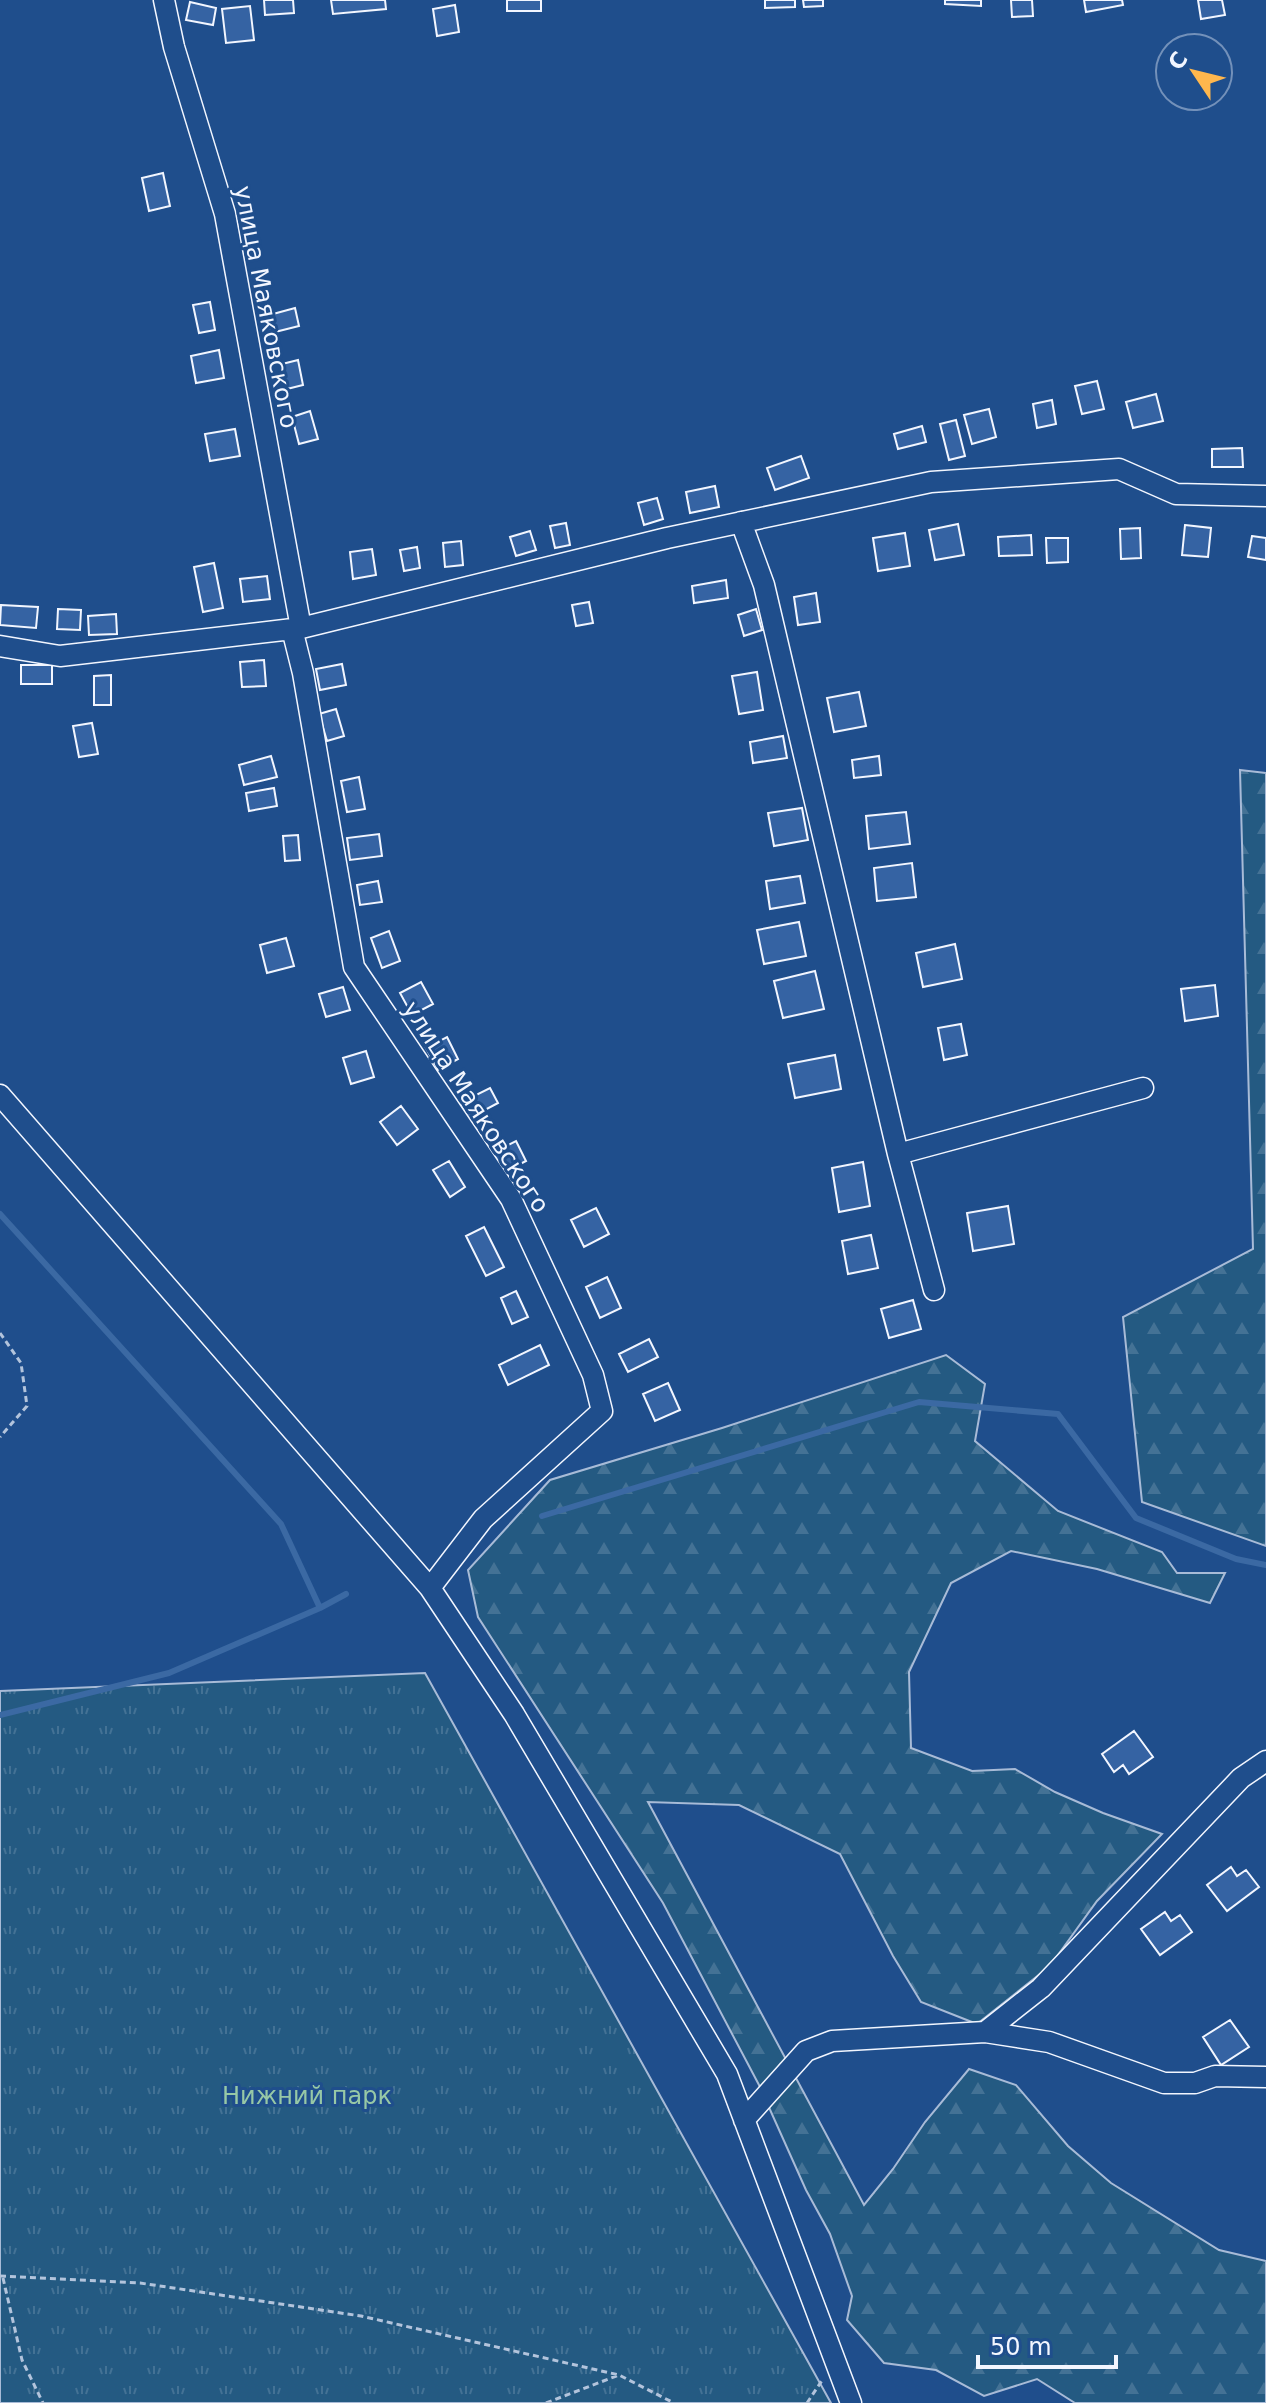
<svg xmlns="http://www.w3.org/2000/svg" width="1266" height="2403" viewBox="0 0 1266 2403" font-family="'DejaVu Sans',sans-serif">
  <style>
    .forest { fill: url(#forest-firs); stroke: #a8bbd7; stroke-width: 2 }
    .park { fill: url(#park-tufts); stroke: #a8bbd7; stroke-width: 2 }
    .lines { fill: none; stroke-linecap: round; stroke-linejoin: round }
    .stream { stroke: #3b69a3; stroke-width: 6 }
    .building { fill: #3563a3; stroke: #f2f6ff; stroke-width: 2 }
    .minor-casing { stroke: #f2f6ff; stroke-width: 23 }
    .path { stroke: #b3c4dc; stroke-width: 3; stroke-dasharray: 6 4; stroke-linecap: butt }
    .minor { stroke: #1f4e8c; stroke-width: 20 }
    .labels { text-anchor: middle; stroke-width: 6; stroke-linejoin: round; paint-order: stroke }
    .street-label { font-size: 24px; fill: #f2f6ff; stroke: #1f4e8c }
    .park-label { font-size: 24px; fill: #97c8a6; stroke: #1f4e8c }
  </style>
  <defs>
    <pattern id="forest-firs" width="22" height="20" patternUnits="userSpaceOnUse" patternTransform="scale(2)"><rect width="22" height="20" fill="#245a82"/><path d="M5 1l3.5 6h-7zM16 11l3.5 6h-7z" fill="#447295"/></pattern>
    <pattern id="park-tufts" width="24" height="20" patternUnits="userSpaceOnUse" patternTransform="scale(2)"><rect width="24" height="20" fill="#245a82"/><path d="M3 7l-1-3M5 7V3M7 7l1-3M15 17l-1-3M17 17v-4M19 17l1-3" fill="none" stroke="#447295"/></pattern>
  </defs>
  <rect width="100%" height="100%" fill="#1f4e8c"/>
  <!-- forest -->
  <path class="forest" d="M1240 770 1266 773V1546L1142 1502 1123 1317 1253 1249Z
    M946 1355 985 1384 975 1441 1058 1511 1162 1552 1177 1573H1225L1210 1603 1097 1569 1011 1551 951 1583 909 1672 911 1748 972 1771 1015 1769 1055 1792 1103 1813 1162 1834 1097 1901 1050 1966 977 2024 921 2002 893 1956 840 1854 739 1805 648 1802 864 2205 893 2169 925 2122 969 2069 1016 2085 1068 2146 1111 2183 1219 2250 1266 2261V2403H1075L1037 2379 984 2396 936 2370 884 2363 847 2320 852 2296 830 2234 806 2190 759 2085 663 1903 478 1617 468 1570 550 1480 722 1428Z"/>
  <!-- park -->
  <path class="park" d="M425 1673 831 2403H0V1691Z"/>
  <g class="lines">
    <!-- stream -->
    <path class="stream" d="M0 1214 281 1524 320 1608
      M542 1516 919 1402 1058 1414 1136 1518 1236 1559 1266 1565
      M0 1715 169 1673 320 1608 346 1594"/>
  </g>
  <!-- building -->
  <path class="building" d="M264 0H293L294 13 265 15Z
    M331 0H385L386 9 333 14Z
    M507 0H541V11H507Z
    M765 0H795V7L765 8Z
    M803 0H823V6L804 7Z
    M945 0H981V6L945 4Z
    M1011 0H1032L1033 16 1012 17Z
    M1084 0H1122L1123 5 1086 12Z
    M1198 0H1222L1225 15 1201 19Z
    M190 2 216 8 213 25 186 20Z
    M455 5 459 32 437 36 433 9Z
    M250 6 254 40 226 43 222 9Z
    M163 173 170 206 149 211 142 178Z
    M210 302 215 330 199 333 193 305Z
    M295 308 299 326 267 334 262 317Z
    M219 350 224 378 196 383 191 356Z
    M298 360 303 385 287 389 282 364Z
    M1097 381 1104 409 1082 414 1075 386Z
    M1156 394 1163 421 1133 428 1126 402Z
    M1052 400 1056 424 1037 428 1033 404Z
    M989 409 996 437 972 444 964 415Z
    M310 411 318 439 299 444 292 417Z
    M956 420 965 456 949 460 940 424Z
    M922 426 926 442 898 449 894 434Z
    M235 429 240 456 210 461 205 434Z
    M1242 448 1243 467H1212V449Z
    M801 456 809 478 775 490 767 468Z
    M715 486 719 507 690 513 686 492Z
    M657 498 663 519 644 525 638 503Z
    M566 523 570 545 555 548 550 526Z
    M958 524 964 555 935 560 929 530Z
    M1185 525 1211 528 1208 557 1182 555Z
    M1140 528 1141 558 1121 559 1120 529Z
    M530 531 536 550 516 556 510 537Z
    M905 533 910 566 878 571 873 538Z
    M1031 535 1032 555 999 556 998 537Z
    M1252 536 1266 538V560L1248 557Z
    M1046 538H1068V562L1047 563Z
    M461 541 463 565 445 567 443 543Z
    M417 547 420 568 404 571 400 550Z
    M372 549 376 575 353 579 350 552Z
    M214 563 223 608 203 612 194 567Z
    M267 576 270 599 243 602 240 579Z
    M726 580 728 598 694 603 692 586Z
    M816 593 820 622 798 625 794 597Z
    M589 602 593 623 576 626 572 605Z
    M1 605 38 607 36 628 0 625Z
    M58 609 81 610 80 630 57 629Z
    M756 609 762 630 744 636 738 615Z
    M116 614 117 634 89 635 88 616Z
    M264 660 266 686 242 687 240 662Z
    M342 664 346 685 320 690 316 669Z
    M21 665H52V684H21Z
    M757 672 763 710 739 714 732 676Z
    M111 675V705H94V676Z
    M859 692 866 726 834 732 827 698Z
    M336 709 344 736 327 741 319 714Z
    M92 723 98 754 79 757 73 726Z
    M783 736 787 758 753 763 750 742Z
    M271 756 277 777 244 785 239 765Z
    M879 756 881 775 854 778 852 760Z
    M359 777 365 809 347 812 341 781Z
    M274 788 277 806 249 811 246 793Z
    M802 808 808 840 774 846 768 813Z
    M906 812 910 844 869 849 866 816Z
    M379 834 382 856 350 860 347 838Z
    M298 835 300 860 285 861 283 836Z
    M912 863 916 897 877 901 874 868Z
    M800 876 805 903 770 909 766 881Z
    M378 881 382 902 360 905 357 885Z
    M799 922 806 956 764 964 757 930Z
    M389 931 400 961 382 968 371 938Z
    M286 938 294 966 267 973 260 945Z
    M955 944 962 979 923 987 916 953Z
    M815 971 824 1009 783 1018 774 981Z
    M421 982 433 1004 412 1015 400 993Z
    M1215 985 1218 1016 1185 1021 1181 989Z
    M343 987 350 1010 326 1017 319 994Z
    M961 1024 967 1055 944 1060 938 1028Z
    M447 1037 458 1059 438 1070 426 1048Z
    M366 1051 374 1077 351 1084 343 1058Z
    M835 1055 841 1089 795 1098 788 1064Z
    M490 1088 498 1103 468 1119 460 1103Z
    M401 1106 418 1129 397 1145 380 1122Z
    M516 1141 526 1161 503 1173 493 1153Z
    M449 1161 465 1187 450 1197 433 1170Z
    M863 1162 870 1206 839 1212 832 1168Z
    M1008 1206 1014 1244 973 1251 967 1213Z
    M596 1208 609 1234 584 1247 571 1220Z
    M484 1227 504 1267 486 1276 466 1236Z
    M871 1235 878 1268 848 1274 842 1241Z
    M607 1277 621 1308 600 1318 586 1287Z
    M516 1291 528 1317 512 1324 501 1298Z
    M913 1300 921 1329 889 1338 881 1309Z
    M649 1339 658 1357 628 1372 619 1354Z
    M540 1345 549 1365 508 1385 499 1365Z
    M668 1383 680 1410 655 1421 643 1394Z
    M1134 1731 1153 1757 1129 1774 1123 1765 1114 1772 1102 1754Z
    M1231 1867 1237 1876 1246 1870 1259 1887 1227 1911 1207 1885Z
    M1165 1912 1171 1921 1180 1915 1192 1932 1160 1955 1141 1929Z
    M1230 2020 1249 2047 1221 2065 1203 2037Z"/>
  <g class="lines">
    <defs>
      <path id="minor" d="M164 0 174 47 225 214 301 628
        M741 522 764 585 898 1154 934 1290
        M292 629 303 673 354 967 511 1199 593 1375 602 1411 483 1519 430 1588
        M0 646 60 656 301 628 667 538 931 482 1119 469 1176 494 1266 496
        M0 1095 430 1588 514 1714 727 2074 851 2403
        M898 1154 1143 1088
        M985 2032 1049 2042 1164 2083H1195L1215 2076 1266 2077
        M744 2120 806 2051 832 2041 985 2032 1041 1988 1241 1778 1266 1761"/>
    </defs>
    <!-- minor casing -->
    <use href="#minor" class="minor-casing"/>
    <!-- path -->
    <path class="path" d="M0 1333 21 1363 27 1406 0 1437
      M0 2276 140 2283 361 2316 619 2375 674 2403
      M3 2278 22 2360 43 2403
      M546 2403 619 2375
      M807 2403 823 2379"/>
    <!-- minor -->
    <use href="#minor" class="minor"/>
  </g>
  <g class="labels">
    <!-- street labels -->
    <g class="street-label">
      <text transform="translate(266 307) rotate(79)" y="8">улица Маяковского</text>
      <text transform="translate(476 1107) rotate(57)" y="8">улица Маяковского</text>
    </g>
    <!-- park labels -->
    <g class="park-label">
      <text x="307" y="2104">Нижний парк</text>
    </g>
  </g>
  <!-- north arrow -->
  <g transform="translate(1194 72) rotate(305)"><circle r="38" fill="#1f4e8c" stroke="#7391ba" stroke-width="2"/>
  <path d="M0-6L14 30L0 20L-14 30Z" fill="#ffb74d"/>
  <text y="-12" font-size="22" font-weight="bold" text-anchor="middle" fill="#f2f6ff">С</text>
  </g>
  <!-- scale -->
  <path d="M978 2355v12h138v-12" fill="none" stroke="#f2f6ff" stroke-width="4"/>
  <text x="990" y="2355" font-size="24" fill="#f2f6ff" stroke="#1f4e8c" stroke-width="6" paint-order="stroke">50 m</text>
</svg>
